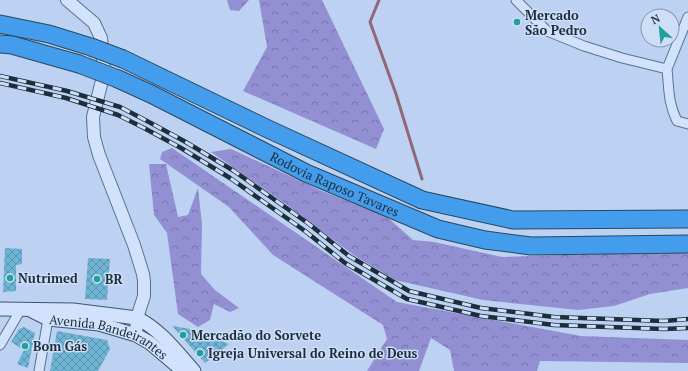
<svg xmlns="http://www.w3.org/2000/svg" width="688" height="371" viewBox="0 0 688 371" font-family="'PT Serif',serif">
  <style>
    .forest { fill: url(#forest-crowns) }
    .lines { fill: none; stroke-linecap: round; stroke-linejoin: round }
    .stream { stroke: #926876; stroke-width: 3 }
    .building { fill: url(#building-cross-hatch) }
    .minor-casing { stroke: #54748d; stroke-width: 11 }
    .tertiary-casing { stroke: #54748d; stroke-width: 14 }
    .secondary-casing { stroke: #38586e; stroke-width: 15 }
    .motorway-casing { stroke: #29485a; stroke-width: 19 }
    .minor { stroke: #d2e2fc; stroke-width: 9 }
    .tertiary { stroke: #d2e2fc; stroke-width: 12 }
    .secondary { stroke: #d2e2fc; stroke-width: 13 }
    .motorway { stroke: #449dec; stroke-width: 17 }
    .rail-casing { stroke: #1b2e3a; stroke-width: 4.5 }
    .rail { stroke: #cedef9; stroke-width: 3; stroke-dasharray: 9; stroke-linecap: butt }
    .motorway-bridge-casing { stroke: #29485a; stroke-width: 19; stroke-linecap: butt }
    .motorway-bridge { stroke: #449dec; stroke-width: 17 }
    .poi-dot { fill: #1ea295; stroke: #cedef9; stroke-width: 1.5 }
    .labels { text-anchor: middle; stroke-width: 3; stroke-linejoin: round; paint-order: stroke }
    .poi-label { font-size: 13px; font-weight: bold; fill: #1b2e3a; stroke: #cedef9; text-anchor: start }
    .street-label { font-size: 13px; fill: #1b2e3a; stroke: #cedef9 }
  </style>
  <defs>
    <pattern id="forest-crowns" width="20" height="18" patternUnits="userSpaceOnUse"><rect width="20" height="18" fill="#9290d2"/><path d="M2 6a3 3 0 1 1 6 0M12 15a3 3 0 1 1 6 0" fill="none" stroke="#7676ab"/></pattern>
    <pattern id="building-cross-hatch" width="8" height="8" patternUnits="userSpaceOnUse"><rect width="8" height="8" fill="#6fb4d5"/><path d="M0 0l8 8M0 8l8-8" fill="none" stroke="#5a93ae"/></pattern>
  </defs>
  <rect width="100%" height="100%" fill="#bdd2f3"/>
  <!-- forest -->
  <path class="forest" d="M227 0H249L239 11 230 10Z
    M259 0H322L384 129 376 149 243 91 267 47Z
    M172 148 397 302 581 336 688 340V363L540 361 537 371H454L450 350 431 338 419 371H367L387 339 383 325 273 255 229 207 160 159 162 152Z
    M231 149 322 191 386 216 413 240 434 242 502 257 688 251V288L650 294 614 306 578 310 483 300 395 280 355 256 284 203 211 152Z
    M149 164H166L178 217 188 215 198 188 202 225 201 274 215 290 239 308 230 312 214 304 210 320 198 327 178 314 167 233 154 215Z"/>
  <g class="lines">
    <!-- stream -->
    <path class="stream" d="M379 0 370 22 396 94 422 179"/>
  </g>
  <!-- building -->
  <path class="building" d="M5 248 22 249V264L16 265V291L3 292Z
    M88 258 110 259 107 300 85 299Z
    M172 326 191 329 229 344 205 363Z
    M24 327 35 333 28 368 17 364 24 350 11 342 19 329Z
    M57 331 107 340 110 349 98 371H50Z"/>
  <g class="lines">
    <defs>
      <path id="minor" d="M516 0 547 31 584 46 622 58 667 69C669 88 668 103 677 121L688 124
        M667 69 688 17
        M0 345 21 309
        M39 371 48 319"/>
      <path id="tertiary" d="M67 0 94 23 101 38 104 72 93 117 94 137 99 155 134 245 143 274 144 281V296L137 318 136 335"/>
      <g id="secondary">
        <path d="M0 309 73 310 137 318C161 330 177 352 194 371"/>
        <path id="s1" d="M32 311 48 319 99 324 136 335 150 343 183 371"/>
      </g>
      <g id="motorway">
        <path d="M0 24 49 34 91 47"/>
        <path d="M0 44 12 45 79 64"/>
        <path d="M123 59 268 129 422 200 513 220 688 219"/>
        <path id="s2" d="M118 79 151 94 306 173 438 229 485 240 531 246 688 244"/>
      </g>
    </defs>
    <!-- minor casing -->
    <use href="#minor" class="minor-casing"/>
    <!-- tertiary casing -->
    <use href="#tertiary" class="tertiary-casing"/>
    <!-- secondary casing -->
    <use href="#secondary" class="secondary-casing"/>
    <!-- motorway casing -->
    <use href="#motorway" class="motorway-casing"/>
    <!-- minor -->
    <use href="#minor" class="minor"/>
    <!-- tertiary -->
    <use href="#tertiary" class="tertiary"/>
    <!-- secondary -->
    <use href="#secondary" class="secondary"/>
    <!-- motorway -->
    <use href="#motorway" class="motorway"/>
    <defs>
      <path id="rail" d="M0 76 67 91 120 107 147 121 184 141 234 171 309 224 349 256 409 291 481 308 554 317 664 321 688 319
        M0 83 66 98 118 115 144 128 181 148 230 178 305 231 345 263 407 299 481 316 554 325 664 329 688 328"/>
    </defs>
    <!-- rail casing -->
    <use href="#rail" class="rail-casing"/>
    <!-- rail -->
    <use href="#rail" class="rail"/>
    <defs>
      <path id="motorway-bridge" d="M91 47 123 59
        M79 64 118 79"/>
    </defs>
    <!-- motorway-bridge casing -->
    <use href="#motorway-bridge" class="motorway-bridge-casing"/>
    <!-- motorway-bridge -->
    <use href="#motorway-bridge" class="motorway-bridge"/>
  </g>
  <!-- markers -->
  <g class="poi-dot">
    <circle cx="517" cy="22" r="4"/>
    <circle cx="10" cy="278" r="4"/>
    <circle cx="97" cy="279" r="4"/>
    <circle cx="183" cy="335" r="4"/>
    <circle cx="25" cy="346" r="4"/>
    <circle cx="200" cy="353" r="4"/>
  </g>
  <g class="labels">
    <!-- poi labels -->
    <g class="poi-label">
      <text x="525" y="20">Mercado<tspan x="525" dy="15">São Pedro</tspan></text>
      <text x="18" y="283">Nutrimed</text>
      <text x="105" y="284">BR</text>
      <text x="191" y="340">Mercadão do Sorvete</text>
      <text x="33" y="351">Bom Gás</text>
      <text x="208" y="358">Igreja Universal do Reino de Deus</text>
    </g>
    <!-- street labels -->
    <g class="street-label">
      <text dy="5" stroke="none"><textPath href="#s2" startOffset="241">Rodovia Raposo Tavares</textPath></text>
      <text dy="5" stroke="none"><textPath href="#s1" startOffset="82">Avenida Bandeirantes</textPath></text>
    </g>
  </g>
  <!-- north arrow -->
  <g transform="translate(660 28) rotate(333)"><circle r="19" fill="#cedef9" stroke="#8698ad"/>
  <path d="M0-3L7 15L0 10L-7 15Z" fill="#1ea295"/>
  <text y="-6" font-size="11" font-weight="bold" text-anchor="middle" fill="#1b2e3a">N</text>
  </g>
</svg>
